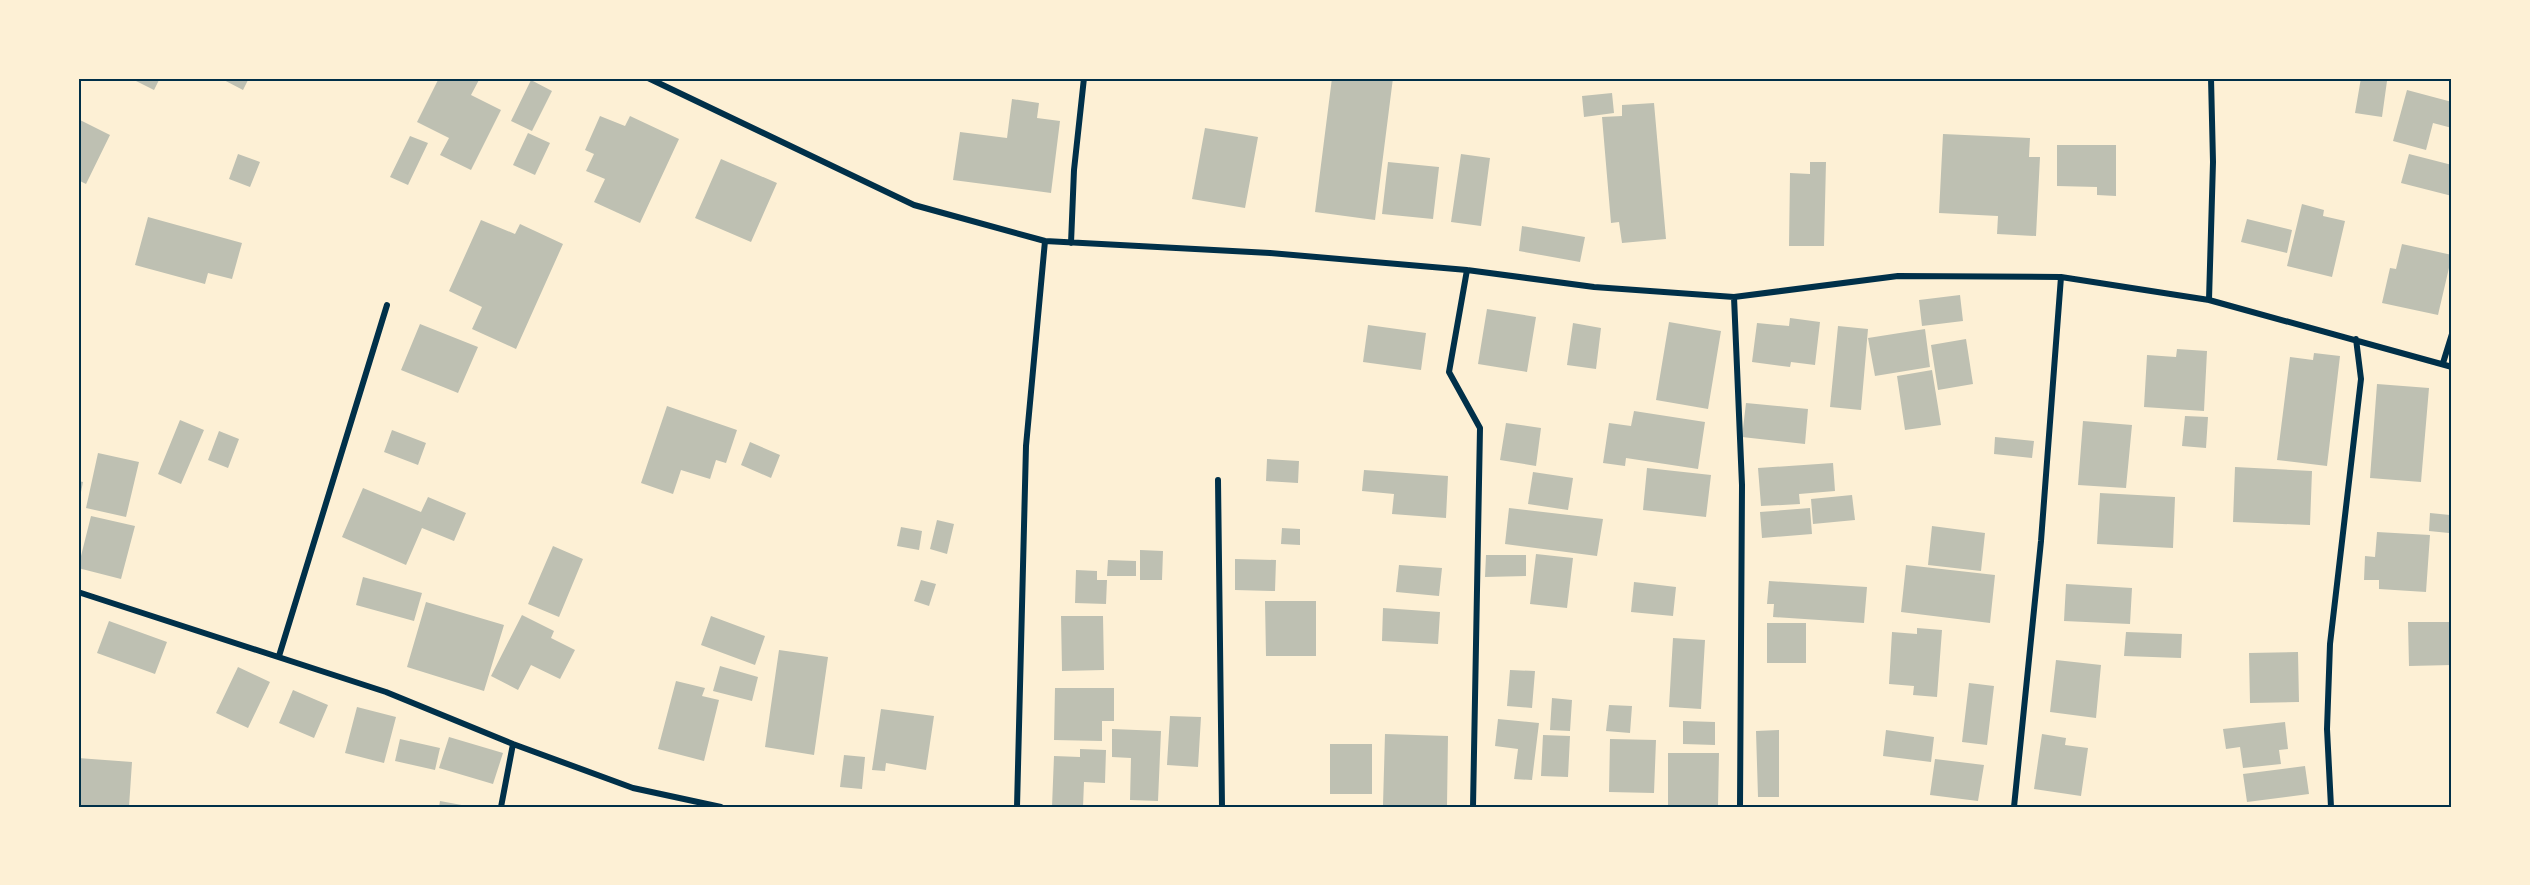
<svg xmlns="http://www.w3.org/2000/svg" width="2530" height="885" viewBox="0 0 2530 885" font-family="'Golos Text',sans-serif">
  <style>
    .building { fill: #bec0b2 }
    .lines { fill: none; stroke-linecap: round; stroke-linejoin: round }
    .minor { stroke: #003049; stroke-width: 6 }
    .neatline { fill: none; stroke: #003049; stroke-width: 2 }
  </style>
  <rect width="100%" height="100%" fill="#fdf0d5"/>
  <!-- building -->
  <path class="building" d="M130 78H160L154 90Z
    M220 78H249L243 90Z
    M439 78H480L471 95 501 110 471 170 440 155 449 138 417 122Z
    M1332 78H1393L1375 220 1315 212Z
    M2361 78 2387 81 2382 117 2355 113Z
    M531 80 552 91 532 131 511 121Z
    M2407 90 2452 102V128L2433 123 2426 150 2393 141Z
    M1612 93 1614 113 1584 117 1582 96Z
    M1012 99 1039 103 1037 118 1060 121 1051 193 953 180 960 132 1007 138Z
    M1654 103 1666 239 1622 243 1619 222 1611 223 1602 117 1622 116V105Z
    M600 116 625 126 630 116 679 139 640 223 594 202 605 179 586 171 594 154 585 150Z
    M78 119 110 135 86 184 78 180Z
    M1205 128 1258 137 1245 208 1192 199Z
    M528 133 550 143 535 175 513 165Z
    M1943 134 2030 138 2029 157H2040L2036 236 1997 234 1998 216 1939 213Z
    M410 136 428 143 408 185 390 177Z
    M2057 145H2116V196L2097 195V187L2057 186Z
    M238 154 260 162 250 187 229 179Z
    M1461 154 1490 158 1481 226 1451 222Z
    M2409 154 2452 165V196L2401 183Z
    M721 159 777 183 751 242 695 218Z
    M1388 162 1439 167 1433 219 1382 214Z
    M1810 162H1826L1824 246H1789L1790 173 1810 174Z
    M2302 204 2324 210 2323 216 2345 221 2332 277 2287 266Z
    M148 217 242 243 232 279 208 273 205 284 135 265Z
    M2247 219 2292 230 2287 253 2241 242Z
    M481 220 515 234 520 224 563 244 516 349 472 329 482 307 449 291Z
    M1522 226 1585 237 1580 262 1519 251Z
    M2402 244 2452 255 2438 315 2382 303 2390 268 2396 269Z
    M1960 295 1963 321 1922 326 1919 300Z
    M1487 309 1536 317 1527 372 1478 364Z
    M1790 318 1820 322 1815 365 1791 362 1790 367 1752 362 1757 323 1789 326Z
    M1669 322 1721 331 1708 409 1656 400Z
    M1573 323 1601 328 1596 369 1567 365Z
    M420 324 478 347 458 393 401 370Z
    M1368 325 1426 333 1421 370 1363 362Z
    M1838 326 1868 329 1861 410 1830 407Z
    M1925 329 1930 367 1875 376 1868 338Z
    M1966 339 1973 384 1938 390 1931 345Z
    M2177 349 2207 351 2204 411 2144 407 2147 355 2176 357Z
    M2314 353 2340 356 2327 466 2277 460 2290 357 2313 360Z
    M1932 370 1941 425 1905 430 1897 376Z
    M2377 384 2429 388 2421 482 2370 478Z
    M1746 403 1808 409 1805 444 1742 437Z
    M667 406 737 430 726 463 716 460 710 479 681 470 673 494 641 483Z
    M1634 411 1705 422 1698 469 1626 458 1625 466 1603 463 1609 423 1631 426Z
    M2185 416 2208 417 2206 448 2182 446Z
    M180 420 204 430 181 484 158 474Z
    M2083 421 2132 425 2126 488 2078 485Z
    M1506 423 1541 428 1536 466 1500 460Z
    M392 430 426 443 418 465 384 452Z
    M219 431 239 439 228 468 208 460Z
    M1995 437 2034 441 2032 458 1994 454Z
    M750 442 780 455 771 478 741 465Z
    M98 453 139 462 126 517 86 508Z
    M1267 459 1299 461 1298 483 1266 481Z
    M1833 463 1835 491 1799 494 1800 504 1761 506 1758 468Z
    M2235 467 2312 471 2310 525 2233 522Z
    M1647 468 1711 475 1706 517 1643 510Z
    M1364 470 1448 476 1446 518 1392 514 1394 494 1362 491Z
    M1533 472 1573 478 1568 510 1528 504Z
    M78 481 83 482 79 502 78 501Z
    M363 488 421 512 428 497 466 513 454 541 422 528 406 565 342 537Z
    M2100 493 2175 497 2173 548 2097 544Z
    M1852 495 1855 520 1813 524 1811 499Z
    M1509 508 1603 519 1597 556 1505 544Z
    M1810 508 1812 534 1762 538 1760 512Z
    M2430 513 2450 515 2449 533 2429 531Z
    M91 516 135 526 121 579 78 568Z
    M937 520 954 524 947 554 930 549Z
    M1932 526 1985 533 1981 571 1928 565Z
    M901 527 922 531 919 550 897 546Z
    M1282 528 1300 529V545L1281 544Z
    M2377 532 2430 535 2426 592 2379 589V580H2364L2365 556 2375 557Z
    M553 546 583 559 559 617 528 604Z
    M1140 550 1163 551 1162 580H1140Z
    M1536 554 1573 558 1567 608 1530 604Z
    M1486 555H1526V576L1485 577Z
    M1235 559 1276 560 1275 591 1235 590Z
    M1108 560 1136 561V576H1107Z
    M1399 565 1442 568 1439 596 1396 592Z
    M1906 565 1995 575 1990 623 1901 612Z
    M1076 570 1097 571V580H1107L1106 604 1075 603Z
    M363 577 422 593 414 621 356 605Z
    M921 580 936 584 929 606 914 601Z
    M1769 581 1867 587 1864 623 1773 617 1774 604H1767Z
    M1634 582 1676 587 1673 616 1631 612Z
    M2066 584 2132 588 2130 624 2064 621Z
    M1265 601H1316V656H1266Z
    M426 602 504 625 484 691 407 667Z
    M1383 608 1440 612 1438 644 1382 641Z
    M522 615 554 631 551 638 575 650 560 679 531 665 518 690 491 676Z
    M711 616 765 636 755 665 701 645Z
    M1061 616H1103L1104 670 1062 671Z
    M109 621 167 642 155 674 97 653Z
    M2408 622H2452V665L2409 666Z
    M1767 623H1806V663H1767Z
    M1917 628 1942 630 1937 697 1913 695 1914 686 1889 684 1892 632 1917 634Z
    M2126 632 2182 634 2181 658 2124 656Z
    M1673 638 1705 640 1701 709 1669 707Z
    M779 650 828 657 814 755 765 747Z
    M2298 652 2299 702 2250 703 2249 653Z
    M2056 660 2101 665 2096 718 2050 712Z
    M720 666 758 677 752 701 713 691Z
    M238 667 270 682 248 728 216 713Z
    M1510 670 1535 671 1532 708 1507 706Z
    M676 681 705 688 702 696 719 700 704 761 658 749Z
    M1969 683 1994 686 1987 745 1962 742Z
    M1055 688H1114V721H1102V741L1054 740Z
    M293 690 328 705 314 738 279 723Z
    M1552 698 1572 700 1570 731 1550 730Z
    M1609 705 1632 706 1630 733 1606 731Z
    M357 707 396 717 384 763 345 753Z
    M881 709 934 716 926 770 886 763 885 771 872 770Z
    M1170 716 1201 717 1198 767 1167 765Z
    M1498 719 1539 723 1532 780 1514 779 1518 749 1495 746Z
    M1683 721 1715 722V745L1683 744Z
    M2285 722 2288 749 2279 750 2281 764 2243 768 2240 747 2226 749 2223 729Z
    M1112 729 1161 731 1158 801 1130 800 1131 758 1112 757Z
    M1779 730V797H1758L1756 731Z
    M1886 730 1934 737 1931 762 1883 756Z
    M1385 734 1448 736 1447 806 1383 805Z
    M2042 734 2066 738 2065 745 2088 748 2081 796 2034 789Z
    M1543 735 1570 736 1568 777 1541 776Z
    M449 737 503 753 493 784 439 768Z
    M400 739 440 748 435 770 395 761Z
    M1610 739 1656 740 1654 793 1609 792Z
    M1330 744H1372V794H1330Z
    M1080 749 1106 750 1105 783 1084 782 1083 807H1052L1054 756 1080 757Z
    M1668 753H1719L1718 807H1668Z
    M844 755 865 757 862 789 840 787Z
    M78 758 132 762 129 807H78Z
    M1935 759 1984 765 1978 801 1930 795Z
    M2305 766 2309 794 2247 802 2243 774Z
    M440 801 467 806V807H439Z"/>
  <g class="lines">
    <!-- minor -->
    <path class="minor" d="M648 78 914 205 1045 241 1270 253 1467 270 1594 287 1734 297 1898 276 2061 277 2209 300 2452 367
      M1071 243 1074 170 1084 78
      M1467 270 1449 372 1480 428 1473 807
      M1734 297 1742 485 1740 807
      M2209 300 2213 162 2211 78
      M2443 363 2452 334
      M1218 480 1222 807
      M78 592 386 692 513 744 633 788 721 807
      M279 656 387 305
      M501 807 513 744
      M1017 807 1026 446 1045 241
      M2014 807 2041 541 2061 277
      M2331 807 2327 729 2330 644 2361 379 2356 339"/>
  </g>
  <!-- border -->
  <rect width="2530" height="885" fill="none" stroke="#fdf0d5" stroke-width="159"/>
  <rect x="80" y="80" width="2370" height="726" class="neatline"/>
</svg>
